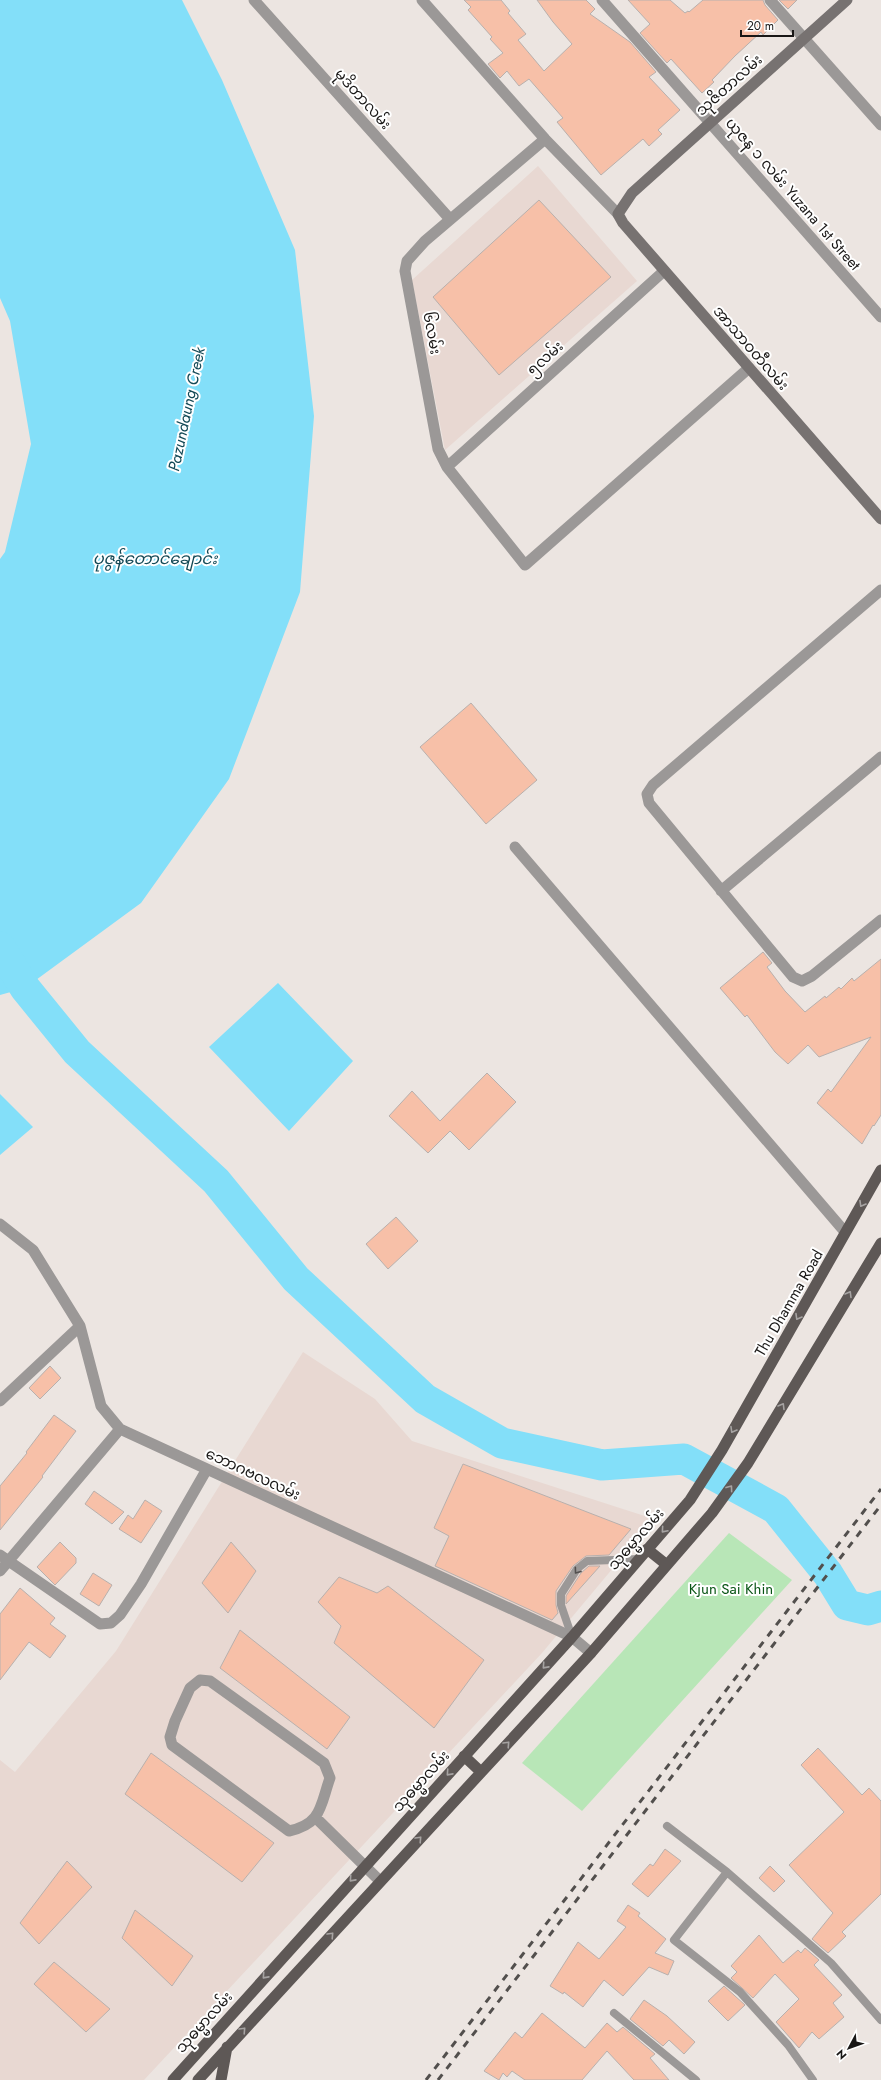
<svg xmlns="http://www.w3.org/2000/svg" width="881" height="2080" viewBox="0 0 881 2080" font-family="Jost,'Noto Sans Myanmar',sans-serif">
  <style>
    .built { fill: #e8d8d2 }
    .green { fill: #b8e6b7 }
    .water { fill: #83dff9 }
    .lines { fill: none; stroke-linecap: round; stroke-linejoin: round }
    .river { stroke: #83dff9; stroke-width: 31 }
    .building { fill: #f7c0a8; stroke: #b8b0ad }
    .service { stroke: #9b9897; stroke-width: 8 }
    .minor { stroke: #9b9897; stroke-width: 11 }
    .secondary { stroke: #777271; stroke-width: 11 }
    .primary { stroke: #5e5856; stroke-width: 11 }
    .rail { stroke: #524f4d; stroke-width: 3; stroke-dasharray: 7 7; stroke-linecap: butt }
    .oneway { stroke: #a6a3a2 }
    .oneway2 { stroke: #545150 }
    .labels { text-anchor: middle; stroke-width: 4; stroke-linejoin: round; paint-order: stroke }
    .street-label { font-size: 15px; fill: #191716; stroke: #fff }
    .park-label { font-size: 15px; fill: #095515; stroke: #fff }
    .water-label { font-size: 16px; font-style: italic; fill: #134956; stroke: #fff }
  </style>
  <rect width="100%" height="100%" fill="#ece5e1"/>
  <!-- built -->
  <path class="built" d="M538 166 637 281 445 450 412 280Z
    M303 1352 375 1399 412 1441 654 1519 542 1653 144 2080H0V1760L15 1772 116 1651Z"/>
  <!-- green -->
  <path class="green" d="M729 1533 792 1580 582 1811 522 1763Z"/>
  <!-- water -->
  <path class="water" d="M0 0H182L222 80 295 250 314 416 300 592 229 779 141 903 25 988 0 995V559L5 552 31 444 10 321 0 298Z
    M278 983 353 1061 289 1131 209 1047Z
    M0 1094 33 1127 0 1155Z"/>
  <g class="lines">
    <!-- river -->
    <path class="river" d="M0 947 25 988 77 1052 216 1181 296 1279 425 1399 502 1443 602 1465 684 1459 776 1509 828 1574 847 1605 868 1610 881 1606"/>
  </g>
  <!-- building -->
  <path class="building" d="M464 0H501L510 11 508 13 526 34 518 40 544 71 572 44 553 22 537 0H586L595 9 590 14 630 42 656 72 649 77 680 110 658 130 662 134 649 146 643 139 601 175 557 122 563 118 529 79 519 86 507 71 500 78 488 64 503 53 490 39 492 37 468 10 471 7Z
    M628 0H670L685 13 688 11 689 12 703 0H763L765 5 778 20 763 35 761 32 735 56 712 80 714 82 702 93 671 59 667 63 640 33 650 24Z
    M779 0H797L788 9Z
    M539 200 611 277 499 375 433 297Z
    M471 703 537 780 486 824 420 747Z
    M763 952 772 963 767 967 785 991 805 1012 825 996 826 998 839 987 841 989 852 978 854 981 881 959V1115L874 1126 873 1125 862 1144 817 1103 828 1089 831 1092 871 1037 819 1057 808 1045 788 1064 775 1052 747 1015 745 1017 720 988Z
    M487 1073 516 1102 469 1150 450 1131 428 1153 389 1116 412 1091 440 1121Z
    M396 1217 418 1241 388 1269 366 1244Z
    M50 1366 61 1378 40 1399 29 1388Z
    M54 1415 76 1431 42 1476 43 1477 0 1530V1486L27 1453 26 1452Z
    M463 1464 631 1529 609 1555 586 1556 573 1566 556 1591V1605L558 1613 552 1620 435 1566 449 1536 434 1528Z
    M94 1491 124 1512 112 1524 85 1504Z
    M145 1500 162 1511 141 1543 119 1529 128 1515 133 1519Z
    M60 1542 76 1558V1563L55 1585 37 1567Z
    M231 1542 256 1571 228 1613 202 1583Z
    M589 1566H600L566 1604V1596L581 1573Z
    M93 1573 112 1585 99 1606 80 1594Z
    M339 1577 377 1593 388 1586 484 1660 434 1728 334 1643 341 1626 318 1602Z
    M20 1588 55 1618 50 1624 66 1636 50 1658 29 1642 0 1680V1614Z
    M240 1630 350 1717 327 1749 220 1668Z
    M818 1748 862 1795 869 1788 881 1801V1894L842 1932 846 1936 828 1953 812 1939 833 1913 789 1865 844 1812 801 1765Z
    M151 1753 274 1843 242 1882 125 1794Z
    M665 1849 681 1861 648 1897 632 1884 650 1864 653 1866Z
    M67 1861 92 1887 39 1944 20 1923Z
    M770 1866 785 1881 774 1892 759 1878Z
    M628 1905 640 1913 638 1916 666 1939 655 1953 674 1961 668 1975 649 1967 623 1996 604 1980 583 2007 564 1992 563 1994 550 1986 578 1942 599 1959 626 1927 617 1921Z
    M135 1910 193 1956 172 1986 122 1938Z
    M759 1935 783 1963 798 1950 801 1953 805 1948 819 1960 814 1965 842 1995 833 2003 844 2017 819 2039 812 2032 799 2048 776 2022 799 1999 775 1974 753 1998 731 1978 737 1972 731 1966Z
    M54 1962 110 2009 86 2032 34 1984Z
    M724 1986 745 2005 728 2021 708 2001Z
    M644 2000 667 2016 695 2042 684 2054 669 2040 663 2046 630 2019Z
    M542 2013 585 2048 607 2023 617 2032 623 2027 655 2054 650 2058 669 2080H634L607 2051 582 2080H525L512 2071 507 2077 503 2073 499 2080 484 2071 515 2032 522 2038Z"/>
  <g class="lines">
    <!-- service -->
    <path class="service" d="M572 1637 561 1605V1594L577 1569 587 1561 639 1559
      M667 1826 727 1872 831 1963 881 2020
      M727 1872 674 1940 740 1992 788 2045 813 2080
      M614 2013 696 2080"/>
    <!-- minor -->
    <path class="minor" d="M254 0 449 218
      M422 0 545 139 618 214
      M602 0 881 317
      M770 0 881 125
      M545 139 425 241 407 261 405 271 438 449 447 467 525 565 749 368
      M447 467 664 271
      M881 590 653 785 647 794 649 803 793 977 802 981 812 976 881 920
      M515 847 845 1232
      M721 891 881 757
      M0 1224 33 1250 80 1326 101 1406 120 1429 572 1637 591 1653
      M0 1401 80 1326
      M0 1555 100 1624 111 1623 120 1615 141 1584 207 1469
      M0 1571 120 1429
      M200 1680 210 1681 324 1763 330 1778C320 1806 322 1824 289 1831L172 1745 170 1737 175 1721 190 1688Z
      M316 1818 380 1881"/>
    <!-- secondary -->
    <path class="secondary" d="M847 0 632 193 618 214 623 223 881 519"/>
    <!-- primary -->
    <path class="primary" d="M647 1549 667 1565
      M464 1756 481 1772
      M173 2080 572 1637 690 1500 722 1450 881 1170
      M198 2080 591 1653 712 1513 748 1463 881 1243
      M221 2080 227 2047"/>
    <!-- rail -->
    <path class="rail" d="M426 2080 881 1489
      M438 2080 881 1505"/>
  </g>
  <!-- one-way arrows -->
  <defs><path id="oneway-chevron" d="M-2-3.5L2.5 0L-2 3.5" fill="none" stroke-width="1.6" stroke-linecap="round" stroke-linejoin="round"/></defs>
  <g class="oneway">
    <use href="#oneway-chevron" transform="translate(862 1204) rotate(120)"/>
    <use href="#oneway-chevron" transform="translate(849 1294) rotate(-59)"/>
    <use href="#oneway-chevron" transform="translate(798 1317) rotate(120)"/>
    <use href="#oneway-chevron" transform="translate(782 1406) rotate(-59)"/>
    <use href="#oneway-chevron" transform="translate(733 1430) rotate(120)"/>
    <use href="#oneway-chevron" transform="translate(730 1488) rotate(-54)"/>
    <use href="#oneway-chevron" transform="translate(664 1530) rotate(131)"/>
    <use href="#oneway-chevron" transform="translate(545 1666) rotate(132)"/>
    <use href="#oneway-chevron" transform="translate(507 1744) rotate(-47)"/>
    <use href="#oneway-chevron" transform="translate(449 1773) rotate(132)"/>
    <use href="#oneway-chevron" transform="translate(419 1839) rotate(-47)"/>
    <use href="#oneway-chevron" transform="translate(352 1879) rotate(132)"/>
    <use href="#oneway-chevron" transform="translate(331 1935) rotate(-47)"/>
    <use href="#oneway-chevron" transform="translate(265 1976) rotate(132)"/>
    <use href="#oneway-chevron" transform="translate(243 2030) rotate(-47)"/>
  </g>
  <use class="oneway2" href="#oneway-chevron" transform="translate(577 1571) rotate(126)"/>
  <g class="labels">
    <!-- street labels -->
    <g class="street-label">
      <text transform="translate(729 85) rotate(-42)" y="5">သုဇိတာလမ်း</text>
      <text transform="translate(363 99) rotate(48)" y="5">မုဒိတာလမ်း</text>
      <text transform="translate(793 194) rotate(49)" y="5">ယုဇန ၁ လမ်း Yuzana 1st Street</text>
      <text transform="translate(432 333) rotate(80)" y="5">၆လမ်း</text>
      <text transform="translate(751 348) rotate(49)" y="5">အာသာဝတီလမ်း</text>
      <text transform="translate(545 358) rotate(-42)" y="5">၅လမ်း</text>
      <text transform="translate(789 1303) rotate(-60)" y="5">Thu Dhamma Road</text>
      <text transform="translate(253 1474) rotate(25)" y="5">ဘောဂဗလလမ်း</text>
      <text transform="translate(636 1539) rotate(-49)" y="5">သုဓမ္မာလမ်း</text>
      <text transform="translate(421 1781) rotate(-48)" y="5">သုဓမ္မာလမ်း</text>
      <text transform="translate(204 2022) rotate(-48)" y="5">သုဓမ္မာလမ်း</text>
    </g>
    <!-- park labels -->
    <g class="park-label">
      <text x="731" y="1594">Kjun Sai Khin</text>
    </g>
    <!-- water labels -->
    <g class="water-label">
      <text transform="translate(186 409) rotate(-78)" y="6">Pazundaung Creek</text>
      <text x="155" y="564">ပုဇွန်တောင်ချောင်း</text>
    </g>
  </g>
  <!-- north arrow -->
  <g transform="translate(849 2048) rotate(229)" stroke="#ffffff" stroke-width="3" paint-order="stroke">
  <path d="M0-3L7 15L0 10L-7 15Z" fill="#191716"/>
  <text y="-6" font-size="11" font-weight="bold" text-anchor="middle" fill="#191716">N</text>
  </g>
  <!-- scale -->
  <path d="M741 30v6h52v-6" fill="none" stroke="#191716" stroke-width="2"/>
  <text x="747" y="30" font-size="12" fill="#191716" stroke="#ffffff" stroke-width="3" paint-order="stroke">20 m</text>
</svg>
